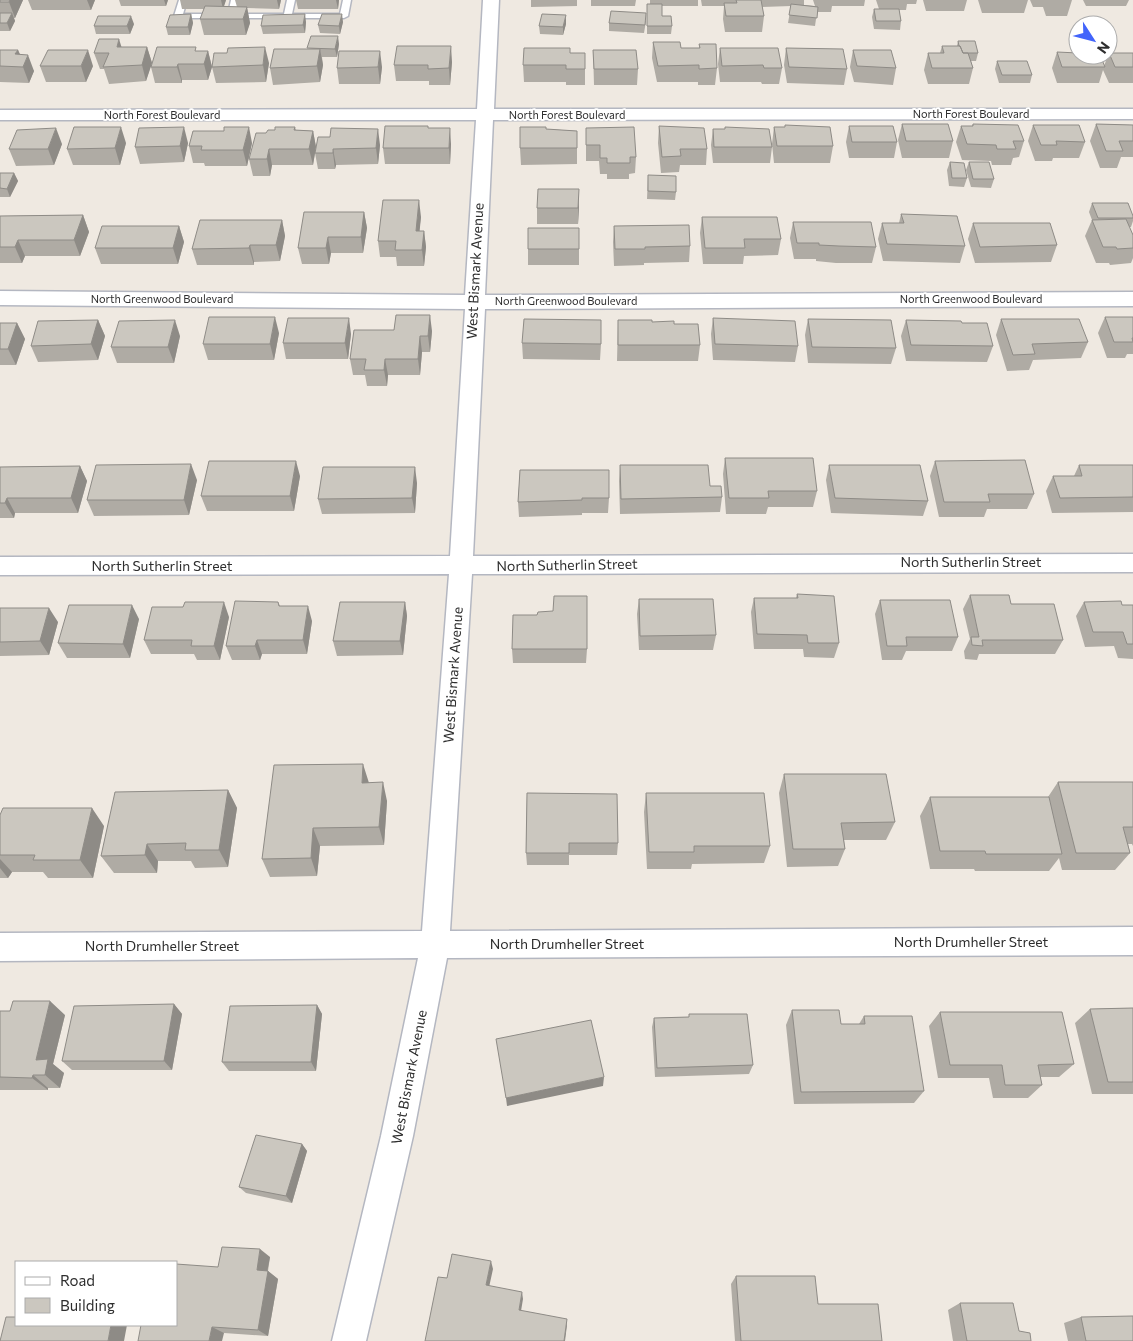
<svg xmlns="http://www.w3.org/2000/svg" width="1133" height="1341" viewBox="0 0 1133 1341" font-family="Commissioner,sans-serif">
  <style>
    .lines { fill: none; stroke-linecap: round; stroke-linejoin: round }
    .service-casing { stroke: #b4b7c1; stroke-width: 3 }
    .minor-casing { stroke: #b4b7c1; stroke-width: 3 }
    .service { fill: #fff; fill-rule: evenodd }
    .minor { fill: #fff; fill-rule: evenodd }
    .wall { fill: #afaba4 }
    .shaded-wall { fill: #8e8b86 }
    .building { fill: #cbc7bf; stroke: #8e8b86 }
    .labels { text-anchor: middle; stroke-width: 4; stroke-linejoin: round; paint-order: stroke }
    .far-street-label { font-size: 11px; fill: #2e2e2e; stroke: #fff }
    .street-label { font-size: 14px; fill: #2e2e2e; stroke: #fff }
  </style>
  <rect width="100%" height="100%" fill="#efe9e1"/>
  <g class="lines">
    <defs>
      <path id="service" d="M179 0H187L183 14H228L231 0H239L236 14H284L287 0H295L292 14H340L343 0H351L348 16 344 18H178L174 16Z"/>
      <path id="minor" d="M483 0H499L494 109H1133V119L493 120 485 295 1133 292V306L485 309 473 556 1133 554V572L472 574 450 931 1133 927V955L447 958 413 1136 366 1341H332L381 1136 418 958 0 961V933L422 931 449 574 0 575V557L450 556 465 309 0 305V291L465 295 476 120H0V110L477 109Z"/>
    </defs>
    <!-- service casing -->
    <use href="#service" class="service-casing"/>
    <!-- minor casing -->
    <use href="#minor" class="minor-casing"/>
    <!-- service -->
    <use href="#service" class="service"/>
    <!-- minor -->
    <use href="#minor" class="minor"/>
  </g>
  <!-- wall -->
  <path class="wall" d="M0 0H23L15 18H14L15 21 10 31H0Z
    M28 0H95L91 10H32Z
    M119 0H168L166 6H121Z
    M180 0H226L224 6 237 7 235 0H281L279 9 247 8 250 23 246 35H204L200 19 204 9H182Z
    M296 0H339L338 9H298Z
    M531 0H577V6L531 7Z
    M591 0H636L635 6H591Z
    M650 0H698V6H662V16L672 26 671 34H647V4H650Z
    M701 0H804V5L815 6 813 0H865L864 6H832L831 12H817L815 26 788 23 791 6 762 7 764 16 762 32H725L723 19 724 6H702Z
    M876 0H917L916 4H907L906 10H899L901 21 900 30 874 29 872 17 874 9H879Z
    M923 0H967L964 11H926Z
    M978 0H1028L1024 13H982Z
    M1030 0H1072L1067 16H1046L1043 7H1033Z
    M1083 0H1129L1126 6H1086Z
    M191 14 193 23 190 35H168L166 27Z
    M646 21 644 33 609 31V23Z
    M306 22 305 33 263 34 261 26Z
    M343 22 340 34 320 33 318 25Z
    M134 24 130 34H96L94 26Z
    M566 24 563 35 540 34 539 26Z
    M958 41 978 53 976 61H971L973 68 969 84H928L924 70 928 53H940L942 46H957Z
    M653 42 681 48H699V44L717 68 715 85H698V82H657L652 58Z
    M339 44 337 57H322L323 65 320 82 273 85 270 68 308 49Z
    M121 47H147L152 63 146 81 109 84 104 69H100L94 53Z
    M720 48 782 68 779 84H762L761 82H720L718 64Z
    M786 48 847 69 844 85 787 83 784 65Z
    M0 50H18L20 54 34 71 29 83 0 82Z
    M593 50 638 69 637 85H594Z
    M853 50 896 68 893 85 854 82 850 67Z
    M197 51H208L212 67 269 63 266 82 216 83 212 67 208 80H182V83H155L151 67Z
    M1057 52 1104 66 1109 53H1133V83H1109L1103 70 1099 83H1057L1052 68Z
    M570 53H585V85H566V82H524L523 65Z
    M997 61 1032 75 1030 83H999L995 69Z
    M452 62 450 85H429V81H396L394 65Z
    M40 66H93L86 82H46Z
    M382 67 380 84H339L337 68Z
    M902 124 953 141 949 158H902L898 140Z
    M973 124 1024 141 1019 157 1013 158 1011 165H992L991 161 962 160 956 142 961 126H972Z
    M1096 124 1133 125V157H1121L1117 168H1100L1090 141Z
    M785 125 833 146 830 163H774L772 144 774 127H785Z
    M1033 125 1085 142 1079 158H1053L1052 161H1035L1028 141Z
    M659 126 707 149 706 165H680L679 172 661 173 658 143Z
    M849 126 897 142 894 158H849L846 142Z
    M295 127 296 130 313 131 316 147 313 165H272L270 176H253L249 159 266 133 275 130Z
    M428 128 451 144 450 164H385L383 148Z
    M586 128 636 157 635 173 629 174V179H607V174H600L599 161H586Z
    M546 129 577 131V164L521 165 520 148Z
    M713 129 772 147 770 163H713L711 145Z
    M330 137 380 145 378 164 336 165 335 169H318L315 153Z
    M126 143 120 165H73L67 149Z
    M188 143 184 162 140 164 135 147Z
    M252 143 247 166H205L204 163H193L189 146Z
    M62 144 54 165 16 166 9 149Z
    M950 162 967 178 964 187 949 186 947 170Z
    M969 162 994 179 991 188 971 187 966 170Z
    M0 173H14L18 181 10 197H0Z
    M648 175 676 192 675 200 647 199Z
    M1092 203 1133 216V221L1131 227H1129L1133 235V258L1131 263 1110 265 1109 263H1096L1085 236 1092 220 1089 212Z
    M579 206 578 224H537V208Z
    M364 212 367 228 363 253H331L329 264H302L298 248Z
    M901 214 965 246 960 263 883 261 878 239 882 223H899Z
    M83 215 89 232 80 256H25L22 263H0V216Z
    M421 217 419 231H424L426 247 424 266H397L396 257H380L378 241Z
    M702 217 781 239 778 255 744 256 743 264H703L700 233Z
    M282 220 285 236 280 261 254 262V265H197L192 249Z
    M793 222 876 247 872 263H836L816 261V259H794L790 238Z
    M973 223 1057 245 1051 262 975 263 968 239Z
    M179 226 184 242 178 264H101L95 248Z
    M614 226 690 246 689 262 644 263V265L614 266 613 242Z
    M579 228V265H528V249Z
    M1105 317H1133V354H1127L1125 358H1107L1098 333Z
    M713 318 798 346 795 362 713 360 711 334Z
    M808 319 896 348 891 364 808 363 805 335Z
    M1001 319 1088 342 1081 358 1033 360 1029 370 1007 371 996 335Z
    M98 320 105 336 98 360 38 362 31 346Z
    M618 320 652 322 674 324 700 345 698 361H617Z
    M906 320 962 323 993 346 987 362 906 361 901 336Z
    M0 323H17L25 339 16 365H0Z
    M432 331 430 352H422L420 375H388L387 386H367L365 375H353L350 359Z
    M279 333 274 360H208L203 344Z
    M351 334 348 359H286L283 343Z
    M180 336 174 363H117L111 347Z
    M522 343 601 344 600 360 523 359Z
    M725 458 817 491 813 507H768L766 514H726L723 474Z
    M935 461 1034 494 1027 509H987L984 517H939L930 476Z
    M620 465 710 486 722 497 720 512 620 514 619 481Z
    M829 465 928 501 923 516 831 513 826 480Z
    M1079 465H1133V512L1052 513 1046 491 1053 476H1074Z
    M80 466 87 481 78 513H15L14 518H0V467Z
    M520 470 609 498 608 513H582V515L519 517 518 502Z
    M300 476 294 511H207L201 496Z
    M197 480 189 515 94 516 87 500Z
    M417 483 415 513 322 514 318 499Z
    M797 594 839 643 834 658 804 657 803 649H754L751 612 754 598H796Z
    M970 595 1011 604 1063 640 1055 654H979L977 660 965 659 964 651 970 639 963 609Z
    M639 599 716 635 713 650H639L637 614Z
    M880 600 958 637 952 651H906L902 660H882L875 614Z
    M278 602 280 606 312 621 307 654H262L260 660H232L226 646Z
    M405 602 407 616 403 655 337 656 333 641Z
    M1084 602 1122 605H1133V659L1118 658 1114 646 1085 647 1076 616Z
    M0 608 58 622 49 655 0 656Z
    M229 617 220 660H197L194 654H151L144 640Z
    M139 619 130 658H67L58 643Z
    M512 649H587L586 663H513Z
    M784 774 895 822 886 840H844L845 849 838 866 787 867 779 793Z
    M1058 782H1133V846L1132 844H1128L1130 853 1115 870H1062L1059 858 1049 871H975L974 869H930L920 816 930 797H1048Z
    M369 783 387 801 384 845 320 846 317 876 270 877 262 859Z
    M228 790 237 808 228 867 195 868 191 861H158L157 873H114L101 856Z
    M527 793 618 843 617 855H569V865H527L526 853Z
    M646 793 770 846 764 863 692 864 691 869H647L644 812Z
    M0 815 104 826 93 878H48L43 872H12L8 878H0Z
    M174 1004 182 1014 172 1070H72L62 1061Z
    M317 1005 322 1014 316 1071H229L222 1062Z
    M1133 1008V1094H1092L1075 1023 1090 1009Z
    M792 1010 841 1024H859L864 1016 924 1091 914 1103 794 1104 786 1025Z
    M0 1011 65 1015 53 1064 64 1073 60 1088H48V1090H0Z
    M940 1012 1074 1064 1059 1077H1040L1042 1085 1028 1098H993L989 1078H938L929 1026Z
    M688 1017 753 1065 749 1074 655 1077 652 1027 654 1018Z
    M302 1144 307 1151 292 1203 246 1193 239 1187Z
    M270 1257 268 1271 278 1279 268 1336 224 1333 138 1341 218 1267Z
    M736 1276 818 1304 882 1341H735L731 1284Z
    M960 1303 1019 1331 1031 1341H953L948 1310Z
    M1081 1317 1133 1341H1068L1064 1323Z"/>
  <!-- shaded-wall -->
  <path class="shaded-wall" d="M10 0H23L15 18 9 2Z
    M87 0H95L91 10Z
    M164 0H168L166 6Z
    M221 0H226L223 9Z
    M277 0H281L279 9Z
    M336 0H339L338 9Z
    M247 7 250 23 246 35 243 19Z
    M12 13 15 21 10 31 7 23Z
    M191 14 193 23 190 35 188 27Z
    M305 14 306 22 305 33 303 25Z
    M342 14 343 22 340 34 339 26Z
    M566 15V24L563 35V27Z
    M131 16 134 24 130 34 127 26Z
    M338 36 339 44 337 57 335 49Z
    M119 39 124 55 117 47Z
    M451 46 452 62 450 85 449 68Z
    M147 47 152 63 146 81 142 65Z
    M265 47 269 63 266 82 263 65Z
    M320 49 323 65 320 82 317 66Z
    M18 50 24 65 28 55 34 71 29 83 23 67 15 54Z
    M88 50 93 66 86 82 81 66Z
    M208 51 212 67 208 80 204 64Z
    M380 51 382 67 380 84 378 67Z
    M178 64 182 80V83L177 67Z
    M121 127 126 143 120 165 115 148Z
    M184 127 188 143 184 162 180 146Z
    M249 127 252 143 247 166 243 150Z
    M56 128 62 144 54 165 48 149Z
    M450 128 451 144 450 164 449 148Z
    M378 129 380 145 378 164 376 148Z
    M313 131 316 147 313 165 309 149Z
    M269 149 272 165 270 176 267 159Z
    M333 149 336 165 335 169 333 153Z
    M14 173 18 181 10 197 7 189Z
    M579 189V206L578 224V208Z
    M419 200 421 217 418 247 416 231Z
    M364 212 367 228 363 253 361 237Z
    M83 215 89 232 80 256 74 240Z
    M282 220 285 236 280 261 276 245Z
    M179 226 184 242 178 264 173 248Z
    M424 231 426 247 424 266 422 250Z
    M328 237 331 253 329 264 326 248Z
    M18 240 25 256 22 263 15 247Z
    M250 245 254 262V265L249 248Z
    M430 315 432 331 430 352 428 336Z
    M275 317 279 333 274 360 270 344Z
    M349 318 351 334 348 359 345 343Z
    M98 320 105 336 98 360 91 344Z
    M175 320 180 336 174 363 168 347Z
    M17 323 25 339 16 365 8 349Z
    M420 336 422 352 420 375 418 359Z
    M385 359 388 375 387 386 384 370Z
    M296 461 300 476 294 511 290 496Z
    M191 464 197 480 189 515 184 500Z
    M80 466 87 481 78 513 71 498Z
    M415 467 417 483 415 513 412 498Z
    M7 498 15 513 14 518 5 503Z
    M224 602 229 617 220 660 214 646Z
    M405 602 407 616 403 655 400 641Z
    M132 605 139 619 130 658 123 644Z
    M308 606 312 621 307 654 303 640Z
    M49 608 58 622 49 655 40 641Z
    M257 640 262 654 260 660 255 646Z
    M363 764 369 783H362Z
    M383 782 387 801 384 845 379 827Z
    M228 790 237 808 228 867 219 850Z
    M92 808 104 826 93 878 80 860Z
    M313 828 320 846 317 876 311 858Z
    M147 844 158 861 157 873 145 855Z
    M0 859 12 872 8 878 0 868Z
    M50 1001 65 1015 53 1064 64 1073 60 1088 45 1075 36 1060Z
    M174 1004 182 1014 172 1070 164 1061Z
    M317 1005 322 1014 316 1071 311 1062Z
    M33 1075 48 1088V1090L32 1078Z
    M604 1077 603 1086 507 1106 506 1098Z
    M302 1144 307 1151 292 1203 286 1196Z
    M260 1249 270 1257 266 1278 257 1270Z
    M491 1261 493 1269 488 1292 486 1285Z
    M268 1271 278 1279 268 1336 258 1330Z
    M522 1292 523 1299 520 1317 519 1310Z
    M567 1319V1325L565 1341H564Z
    M111 1325H127L124 1341H108Z
    M212 1327 224 1333 222 1341H209Z"/>
  <!-- building -->
  <path class="building" d="M0 0H10L9 2H0Z
    M736 0H761L764 16H726L724 3H737Z
    M647 4H662V16H671L672 26H647Z
    M791 4 818 7 817 18 789 15Z
    M205 6 247 7 243 19H200Z
    M874 9H899L901 21H876Z
    M611 11 646 13 645 25 609 23Z
    M0 13H12L7 23H0Z
    M191 14 188 27H166L170 15Z
    M305 14 303 25 261 26 263 15Z
    M322 14H342L339 26 318 25Z
    M542 14 566 15 563 27 539 26Z
    M98 16H131L127 26H94Z
    M311 36H338L335 49 307 48Z
    M99 39H119L117 47H147L142 65 103 67 109 53H94Z
    M958 41H975L978 53H963L960 46H959Z
    M653 42H680L681 48H700L699 44H716L717 68 699 69V65L658 66Z
    M397 46H451L449 68 428 69V65H394Z
    M942 46H960L963 53H968L973 68H932L928 53H944Z
    M157 47H196L195 51H208L204 64H178L177 67H151Z
    M265 47 263 65 212 67 214 53H227L228 48Z
    M524 48H570V53H585V69H566V65H523Z
    M720 48H778L782 68H764L763 65 722 66Z
    M786 48 843 49 847 69 789 67Z
    M274 49H320L317 66 270 68Z
    M0 50H18L15 54 28 55 23 67 0 66Z
    M48 50H88L81 66H40Z
    M593 50H636L638 69H594Z
    M853 50H891L896 68 857 66Z
    M339 51H380L378 67 337 68Z
    M1057 52 1078 53V55H1100L1105 67H1062Z
    M1109 53H1133V67H1115Z
    M997 61H1027L1032 75H1002Z
    M902 124H948L953 141H906Z
    M973 124 1018 125 1024 141H1013L1016 149H997L996 145 967 144 961 126H973Z
    M1096 124 1133 125V141H1119L1123 151H1106Z
    M785 125 830 127 833 146H777L774 127H785Z
    M1033 125H1079L1085 142 1056 141 1057 145H1041Z
    M385 126H428V128H450L449 148H383Z
    M659 126 704 128 707 149H680L681 156 662 157Z
    M849 126H893L897 142H852Z
    M74 127H121L115 148 67 149Z
    M184 127 180 146 135 147 139 128Z
    M224 127H249L243 150H201L202 146H189L193 131H224Z
    M275 127H295L294 130 313 131 309 149H269L267 159H249L256 133H266L268 130H275Z
    M520 127H546V129L577 131V148H520Z
    M634 127 636 157H630V163H607V158H600V145H586V128Z
    M725 127 769 129 772 147H714L713 129H725Z
    M56 128 48 149H9L17 130Z
    M331 128 378 129 376 148 333 149V153H315L318 137H330Z
    M950 162 964 163 967 178H952Z
    M969 162H989L994 179H973Z
    M0 173H14L7 189 0 188Z
    M648 175 676 176V192L648 191Z
    M538 189H579L578 208H537Z
    M383 200H419L416 231H424L422 250H395L396 241H378Z
    M1092 203H1128L1133 216V218H1098Z
    M304 212H364L361 237H328L326 248H298Z
    M901 214 957 216 965 246 887 244 882 223H904Z
    M83 215 74 240H18L15 247H0V216Z
    M702 217H777L781 239H744L745 248H705Z
    M1126 219 1133 235V248L1117 249 1116 247H1103L1092 220Z
    M200 220H282L276 245H250L249 248 192 249Z
    M793 222H871L876 247 839 246 819 245V243H797Z
    M973 223H1050L1057 245 980 247Z
    M689 225 690 246 645 247V249H615L614 226Z
    M102 226H179L173 248H95Z
    M528 228H579V249H528Z
    M396 315H430L428 336H420L418 359H385L384 370H364L366 359H350L354 330H394Z
    M209 317H275L270 344H203Z
    M1105 317H1133V338H1132L1133 342H1114Z
    M288 318H349L345 343H283Z
    M713 318 795 321 798 346 715 344Z
    M524 319 601 320V344L522 343Z
    M808 319 891 320 896 348 812 347Z
    M1001 319H1079L1088 342 1032 344 1035 354 1013 355Z
    M98 320 91 344 31 346 38 321Z
    M175 320 168 347H111L119 321Z
    M618 320H652V322L674 321V324H698L700 345H618Z
    M906 320 961 321 962 323H987L993 346 911 345Z
    M0 323H17L8 349H0Z
    M725 458H813L817 491H768L769 498H729Z
    M1025 460 1034 494H988L990 502H944L935 461Z
    M209 461H296L290 496H201Z
    M191 464 184 500H87L96 465Z
    M620 465H708L710 486H721L722 497 621 499Z
    M829 465H920L928 501 835 498Z
    M1079 465H1133V497L1060 498 1053 476H1082Z
    M80 466 71 498H7L5 503H0V467Z
    M323 467H415L412 498 318 499Z
    M520 470H609V498H582V500L518 502Z
    M797 594 834 596 839 643H808L807 635 757 634 754 598H798Z
    M970 595H1009L1011 604H1054L1063 640H982L983 646 972 645 971 637H979Z
    M554 596H587V649H512L513 615H537L538 612 553 611Z
    M639 599H713L716 635 640 636Z
    M880 600H950L958 637H906L907 646H887Z
    M235 601 278 602 279 606H308L303 640H257L255 646H226Z
    M1121 601 1122 605H1133V644H1127L1123 632H1093L1084 602Z
    M185 602H224L214 646H191L192 640H144L152 607H183Z
    M340 602H405L400 641H333Z
    M69 605H132L123 644 58 643Z
    M0 608H49L40 641 0 642Z
    M363 764 362 783 383 782 379 827 313 828 311 858 262 859 274 765Z
    M784 774H886L895 822 841 823 845 849H793Z
    M1058 782H1133V827H1123L1130 853H1076Z
    M228 790 219 850H185L186 843 147 844 145 855 101 856 115 792Z
    M527 793 617 794 618 843H569V853H526Z
    M646 793H764L770 846H694V852H649Z
    M930 797H1049L1062 854H986L985 851H940Z
    M3 808H92L80 860H33L35 855H0V815Z
    M13 1001H50L36 1060 48 1059 45 1075H33L32 1078 0 1077V1011H10Z
    M174 1004 164 1061H62L74 1006Z
    M317 1005 311 1062H222L230 1006Z
    M1133 1008V1082H1108L1090 1009Z
    M792 1010H839L841 1024H865L864 1016H912L924 1091 801 1092Z
    M940 1012H1062L1074 1064 1038 1065 1042 1085H1005L1002 1065H950Z
    M689 1014H747L753 1065 657 1068 654 1018 689 1017Z
    M591 1020 604 1077 506 1098 496 1039Z
    M256 1135 302 1144 286 1196 239 1187Z
    M222 1247 260 1249 257 1270 268 1271 258 1330 212 1327 209 1341H138L141 1325H176V1264L218 1267Z
    M452 1254 491 1261 486 1285 522 1292 519 1310 567 1319 564 1341H425L438 1277 447 1278Z
    M736 1276H815L818 1304H878L882 1341H741Z
    M960 1303H1013L1019 1331 1030 1333 1031 1341H967Z
    M1133 1316V1341H1086L1081 1317Z
    M6 1317H16V1325H111L108 1341H0Z"/>
  <g class="labels">
    <!-- far-street labels -->
    <g class="far-street-label">
      <text x="971" y="118">North Forest Boulevard</text>
      <text x="162" y="119">North Forest Boulevard</text>
      <text x="567" y="119">North Forest Boulevard</text>
      <text x="162" y="303">North Greenwood Boulevard</text>
      <text x="971" y="303">North Greenwood Boulevard</text>
      <text x="566" y="305">North Greenwood Boulevard</text>
    </g>
    <!-- street labels -->
    <g class="street-label">
      <text transform="translate(475 271) rotate(-87)" y="5">West Bismark Avenue</text>
      <text x="971" y="567">North Sutherlin Street</text>
      <text transform="translate(567 565) rotate(-1)" y="5">North Sutherlin Street</text>
      <text x="162" y="571">North Sutherlin Street</text>
      <text transform="translate(453 675) rotate(-86)" y="5">West Bismark Avenue</text>
      <text x="971" y="947">North Drumheller Street</text>
      <text x="567" y="949">North Drumheller Street</text>
      <text x="162" y="951">North Drumheller Street</text>
      <text transform="translate(409 1077) rotate(-79)" y="5">West Bismark Avenue</text>
    </g>
  </g>
  <!-- legend -->
  <rect x="15" y="1261" width="162" height="65" fill="#ffffff" stroke="#ababab"/>
  <rect x="25" y="1277" width="25" height="8" fill="#ffffff" stroke="#ababab"/>
  <text x="60" y="1286" font-size="15" fill="#2e2e2e">Road</text>
  <rect x="25" y="1298" width="25" height="15" fill="#cbc7bf" stroke="#ababab"/>
  <text x="60" y="1311" font-size="15" fill="#2e2e2e">Building</text>
  <!-- north arrow -->
  <g transform="translate(1093 40) rotate(126)"><circle r="24" fill="#ffffff" stroke="#ababab"/>
  <path d="M0-4L9 19L0 12L-9 19Z" fill="#4264fb"/>
  <text y="-8" font-size="14" font-weight="bold" text-anchor="middle" fill="#2e2e2e">N</text>
  </g>
</svg>
